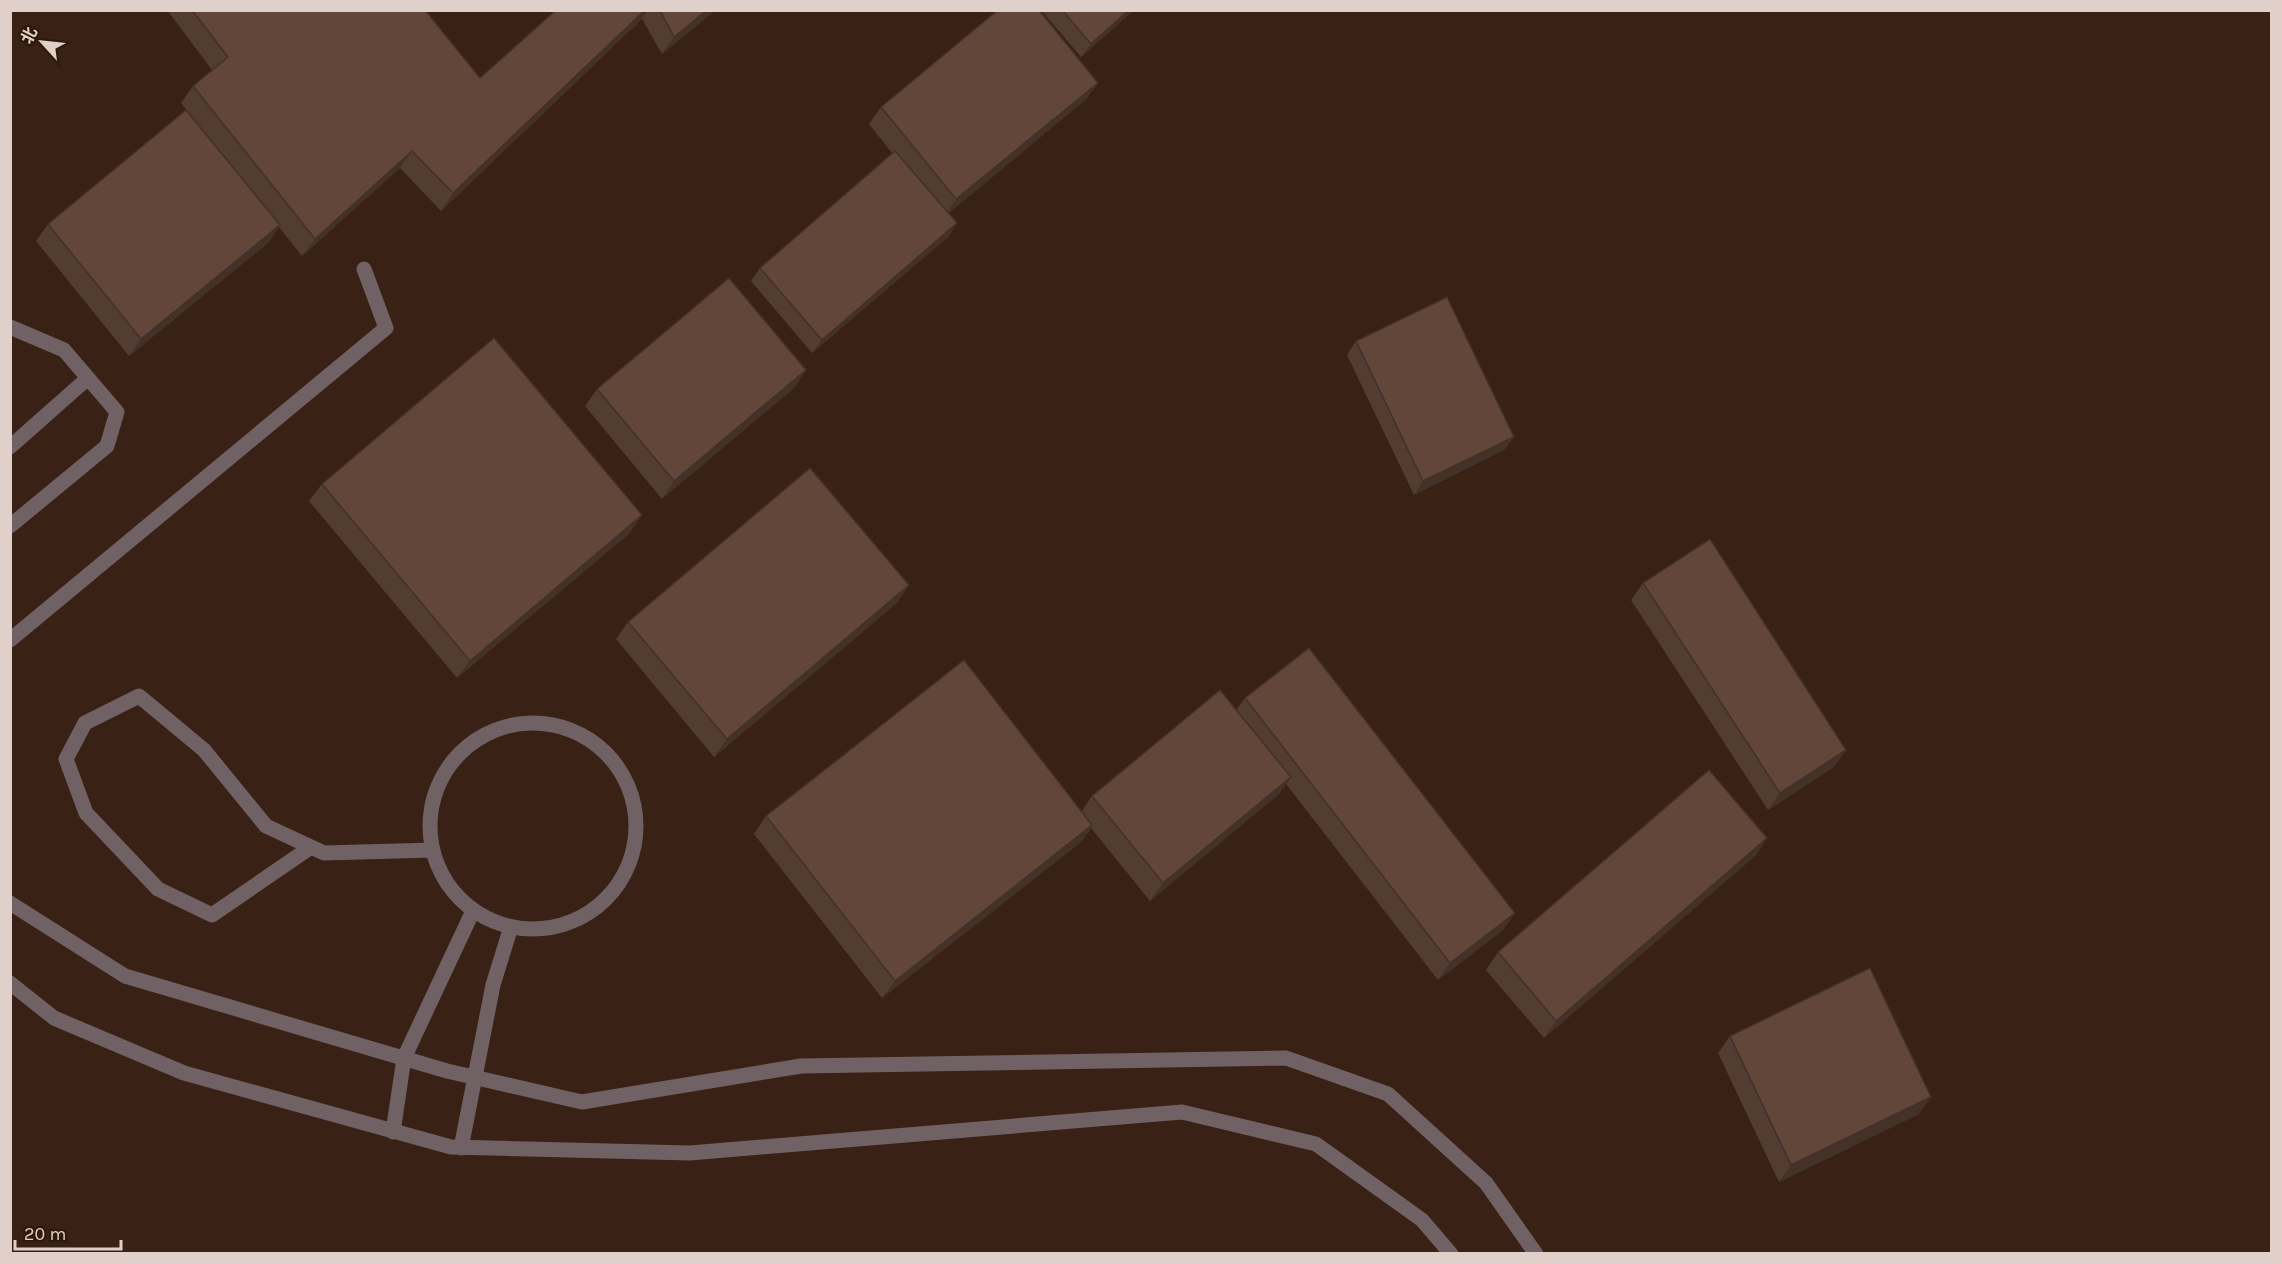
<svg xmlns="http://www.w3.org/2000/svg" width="2282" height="1264" viewBox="0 0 2282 1264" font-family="Karla,'Noto Sans SC',sans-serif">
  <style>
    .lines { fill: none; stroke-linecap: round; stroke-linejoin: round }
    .minor { stroke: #6f6164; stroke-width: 15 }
    .wall { fill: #533c31 }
    .shaded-wall { fill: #443128 }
    .building { fill: #614639; stroke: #443128; stroke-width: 1.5 }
  </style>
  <rect width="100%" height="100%" fill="#3a2116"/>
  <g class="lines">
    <!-- minor -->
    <path class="minor" d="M10 327 64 350 117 412 107 446 10 526
      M10 447 88 378
      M10 640 386 328 364 269
      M430 826a103 103 0 1 1 206 0a103 103 0 1 1-206 0Z
      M311 847 212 915 158 889 86 813 66 759 85 723 139 696 204 750 266 826 324 853 433 850
      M10 903 125 976 447 1071 582 1102 801 1066 1286 1058 1388 1094 1486 1183 1536 1254
      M10 983 54 1018 184 1073 451 1147 690 1153 1182 1112 1316 1144 1422 1220 1451 1254
      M393 1132 404 1058 472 913
      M461 1148 493 985 510 930"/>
  </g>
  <!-- wall -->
  <path class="wall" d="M167 10H425L480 78 556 10H716L662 54 642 19 441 211 400 168 302 256 279 227 268 243 129 356 36 241 48 224 214 145 181 103 193 86 212 70Z
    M1041 10H1134L1081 57Z
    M1098 83 1085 100 949 213 957 223 948 237 812 353 751 281 760 268 892 153 869 124 881 107Z
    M1356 341 1514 437 1504 450 1414 495 1347 355Z
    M806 370 794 388 662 499 585 406 597 389Z
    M322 484 630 533 457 678 309 501Z
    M1643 583 1846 750 1834 767 1768 810 1631 600Z
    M909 585 897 603 714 757 616 639 628 622Z
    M1245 698 1515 913 1502 931 1438 980 1286 784 1279 794 1150 901 1091 828 1080 843 882 998 754 834 766 816 1082 811 1092 796 1236 710Z
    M1767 838 1755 856 1544 1038 1486 970 1498 952Z
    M1730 1036 1919 1114 1779 1182 1718 1053Z"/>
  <!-- shaded-wall -->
  <path class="shaded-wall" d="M645 10H648L642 19 441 211 453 193Z
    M707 10H716L662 54 674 37Z
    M1129 10H1134L1081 57 1091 44Z
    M1098 83 1085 100 944 217 956 199Z
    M412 151 400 168 302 256 315 239Z
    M957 223 948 237 812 353 822 340Z
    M280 225 268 243 129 356 141 339Z
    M806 370 794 388 662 499 674 481Z
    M1514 437 1504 450 1414 495 1423 481Z
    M642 515 630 533 457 678 470 661Z
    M909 585 897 603 714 757 727 739Z
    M1846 750 1834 767 1768 810 1780 793Z
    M1291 777 1279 794 1150 901 1163 883Z
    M1092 825 1080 843 882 998 895 981Z
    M1767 838 1755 856 1544 1038 1556 1021Z
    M1515 913 1502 931 1438 980 1450 963Z
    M1931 1097 1919 1114 1779 1182 1791 1165Z"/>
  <!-- building -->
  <path class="building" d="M192 10H425L480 78 556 10H645L453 193 412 151 315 239 193 86 228 57Z
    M660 10H707L674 37Z
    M998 10H1039L1098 83 956 199 881 107Z
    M1062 10H1129L1091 44Z
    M186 110 280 225 141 339 48 224Z
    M895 151 957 223 822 340 760 268Z
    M729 278 806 370 674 481 597 389Z
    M1447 297 1514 437 1423 481 1356 341Z
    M494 338 642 515 470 661 322 484Z
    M810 468 909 585 727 739 628 622Z
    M1710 539 1846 750 1780 793 1643 583Z
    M1309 648 1515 913 1450 963 1245 698Z
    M964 660 1092 825 895 981 766 816Z
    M1220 690 1291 777 1163 883 1092 796Z
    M1709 770 1767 838 1556 1021 1498 952Z
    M1870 968 1931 1097 1791 1165 1730 1036Z"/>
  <!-- border -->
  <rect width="2282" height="1264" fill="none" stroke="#e1d0c9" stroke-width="24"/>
  <!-- north arrow -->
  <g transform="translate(42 42) rotate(297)" stroke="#2f180c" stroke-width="4.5" paint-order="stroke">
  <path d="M0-4.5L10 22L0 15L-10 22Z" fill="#e1d0c9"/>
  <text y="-9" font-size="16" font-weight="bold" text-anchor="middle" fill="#e1d0c9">北</text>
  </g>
  <!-- scale -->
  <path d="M15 1240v9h106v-9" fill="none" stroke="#e1d0c9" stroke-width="3"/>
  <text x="24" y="1240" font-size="18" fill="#e1d0c9" stroke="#2f180c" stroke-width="4.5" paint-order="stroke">20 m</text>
</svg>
